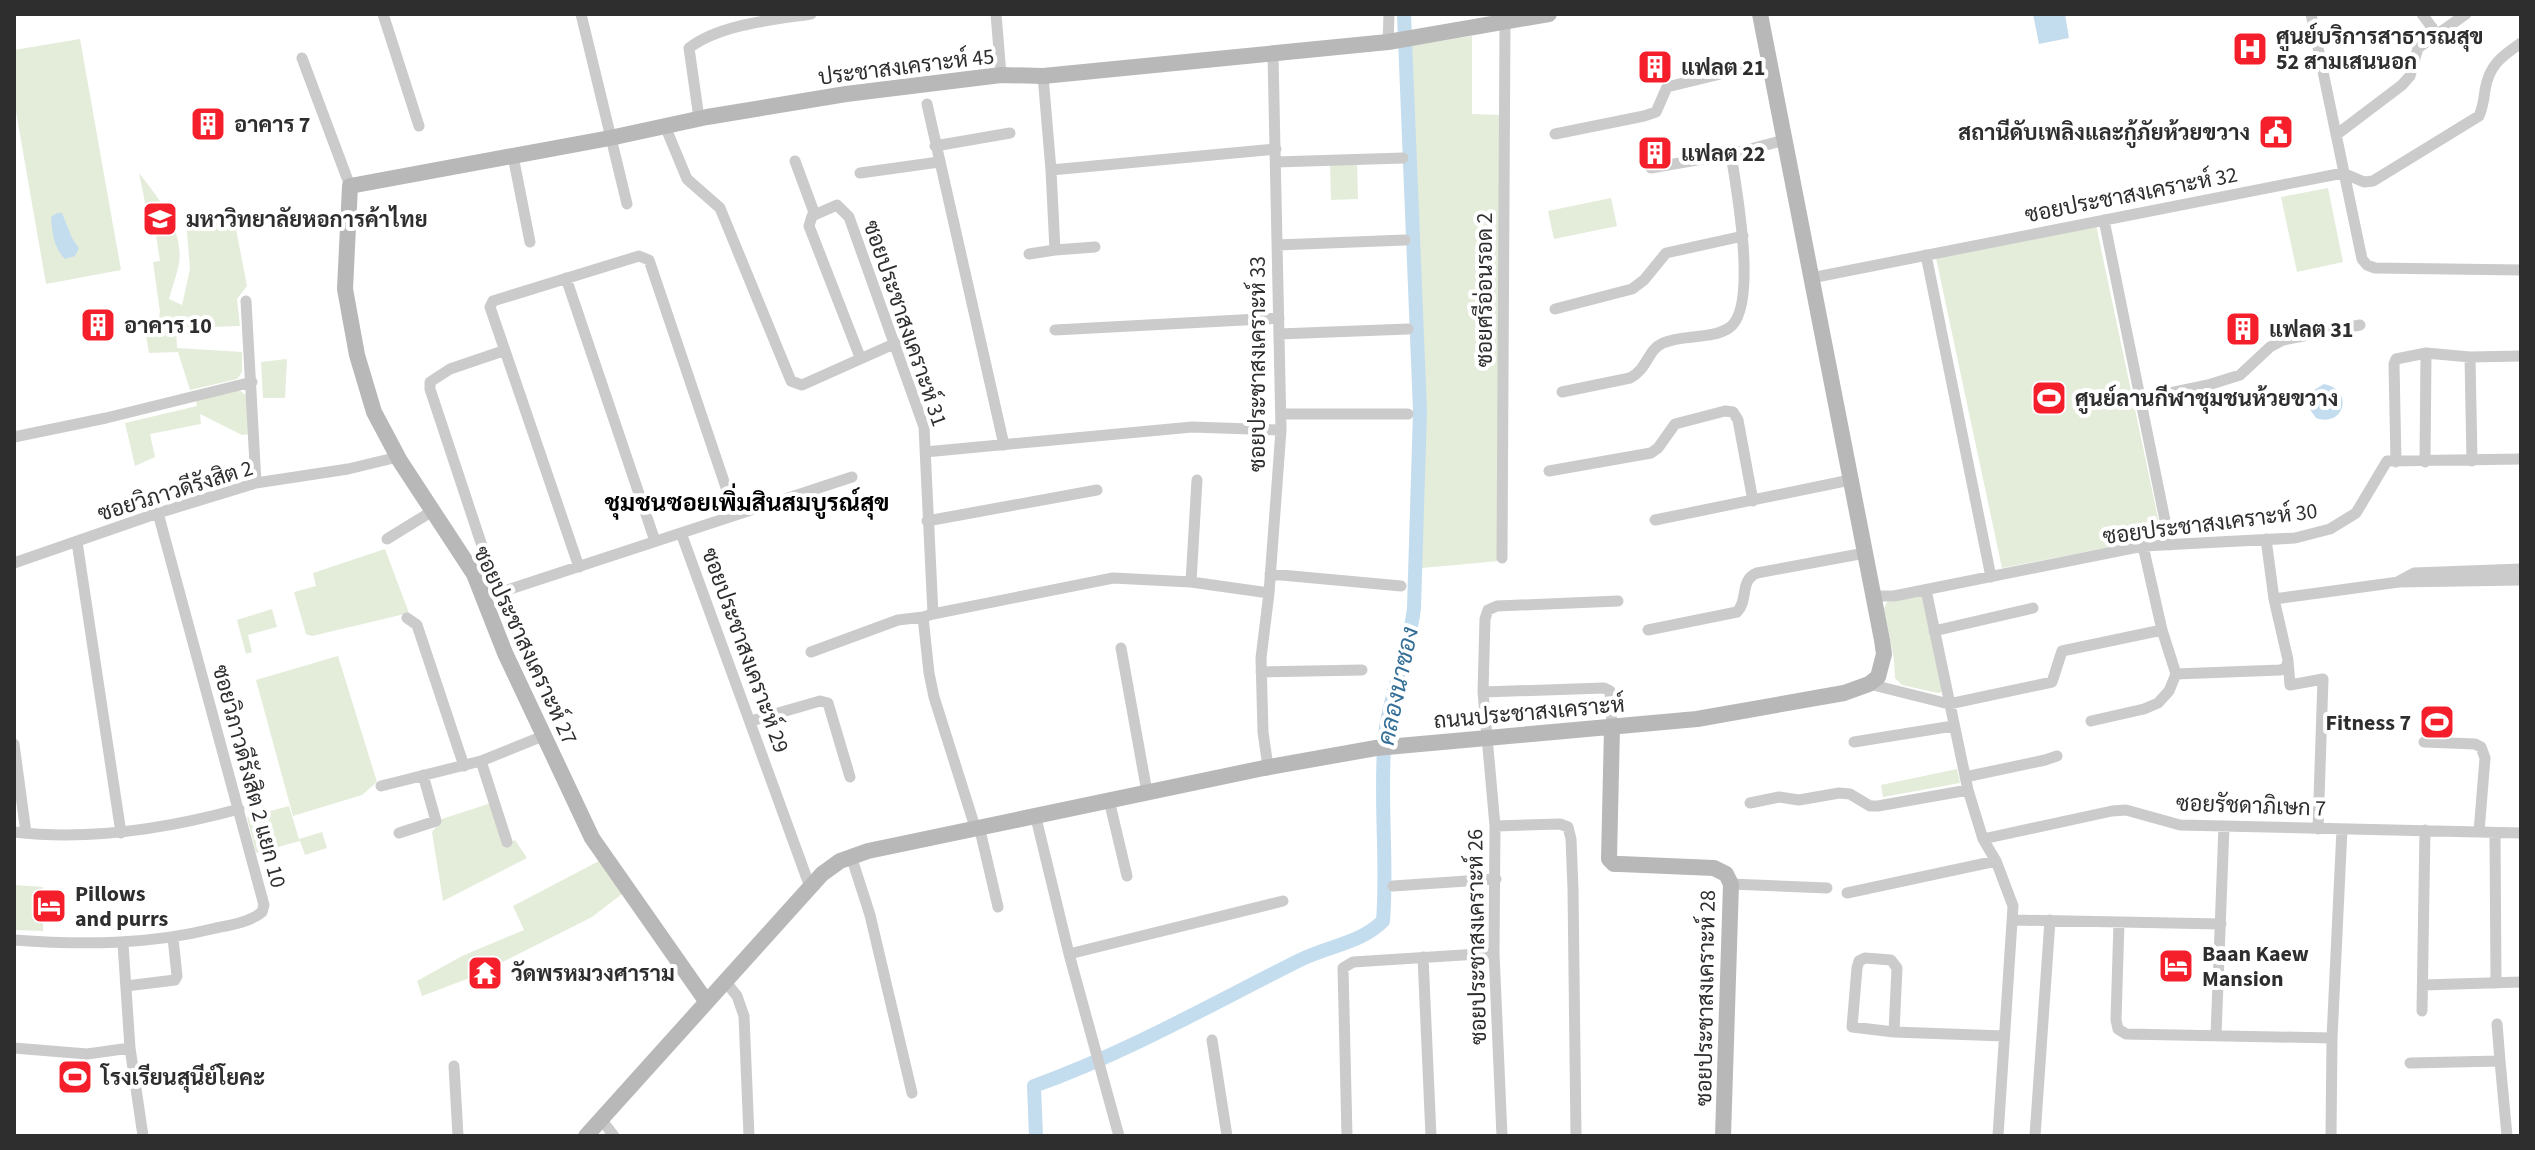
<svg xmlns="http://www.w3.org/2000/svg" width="2535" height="1150" viewBox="0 0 2535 1150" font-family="'Source Sans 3',Sarabun,sans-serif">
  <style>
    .green { fill: #e4edda }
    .water { fill: #c4ddee }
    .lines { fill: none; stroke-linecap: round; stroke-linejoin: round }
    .canal { stroke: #c4ddee; stroke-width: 14 }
    .street { stroke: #cbcbcb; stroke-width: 11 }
    .secondary { stroke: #b8b8b8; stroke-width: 16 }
    .labels { text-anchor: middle; stroke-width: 8; stroke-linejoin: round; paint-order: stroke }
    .poi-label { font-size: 22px; font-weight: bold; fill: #2e2e2e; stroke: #fff; text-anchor: start }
    .street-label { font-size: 22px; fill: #2e2e2e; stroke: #fff }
    .neighbourhood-label { font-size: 24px; font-weight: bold; fill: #000; stroke: #fff }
    .water-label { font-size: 24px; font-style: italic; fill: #346f97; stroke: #fff }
  </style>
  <rect width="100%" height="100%" fill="#fff"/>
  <!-- green -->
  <path class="green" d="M1472 36V114L1501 115 1499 561 1422 568 1421 272 1409 46Z
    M80 39 121 270 46 284 14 100V50Z
    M1330 163H1357L1358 199 1331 200Z
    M139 173C158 197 184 230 179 263 177 275 172 287 169 299L182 305 190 269 186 220 232 208 247 286 237 299 240 326 176 328 177 348 242 352V372L237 379 190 390 178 352 149 353 145 330 156 328 160 312 153 262 160 261 154 222H149Z
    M2328 188 2343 262 2297 272 2281 197Z
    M1611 198 1617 226 1554 239 1548 211Z
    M2096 225 2162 537 2002 568 1936 258Z
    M287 359 285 398H263L261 362Z
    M239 390 246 395 249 434 242 435 200 414 201 424 150 434 155 457 135 466 125 423 197 406 196 400Z
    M385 549 409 613 312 636 306 634 294 592 316 586 313 573Z
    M1922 596 1942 692 1938 693 1902 685 1895 678 1894 659 1884 608 1887 602Z
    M272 609 277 627 248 635 252 652 246 654 237 620Z
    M338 656 377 782 362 795 293 816 256 680Z
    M1957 769 1960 783 1883 797 1881 785Z
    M491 803 506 844 515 840 527 858 443 901 432 832 442 819Z
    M289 806 299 839 322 832 327 848 305 855 300 841 256 853 247 817Z
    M599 861 622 894 592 917 475 976 422 996 417 981 462 956 524 930 513 906Z
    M14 885 43 887V931L14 930Z"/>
  <!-- water -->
  <path class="water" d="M2033 14H2065L2069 38 2039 44Z
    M57 213H62L72 238 79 248 75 256 65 259C54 249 52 232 51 217Z
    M2324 384C2355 390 2344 428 2316 418L2306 404 2309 393Z"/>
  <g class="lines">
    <!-- canal -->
    <path class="canal" d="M1036 1136 1034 1086C1126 1053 1212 1004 1300 960 1328 946 1361 943 1383 921 1388 859 1379 797 1385 735 1390 692 1409 652 1414 608L1420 411 1404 14"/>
    <!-- street -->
    <path class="street" d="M383 14 419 126
      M581 14 627 204
      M996 14 1001 75
      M2311 14 2362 259 2367 265 2375 268 2521 270
      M2422 14 2436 33
      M1388 42 1389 14
      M302 58 350 186
      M1043 76 1051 170 1276 149
      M927 104 1004 445
      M699 118 689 48C720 24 773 20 811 14
      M665 126 687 179 720 208 791 381 802 385 896 343
      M1555 134 1644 116 1656 112 1667 87 1770 62
      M2336 135 2402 85 2410 76 2418 48 2466 14
      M935 146 1010 133
      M513 156 530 242
      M795 161 815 215
      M1276 162 1403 158
      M1651 168 1731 154 1785 140
      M860 173 939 162
      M2104 220 2170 545
      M1277 245 1405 240
      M1055 250 1095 247
      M1029 254 1055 250 1051 170
      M1926 255 1991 577
      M566 278 655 541
      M1811 278 2343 173 2364 182 2373 181 2479 116C2483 107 2484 99 2485 90 2489 65 2502 56 2521 43
      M246 301 256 483
      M1555 309 1632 289 1644 280 1666 253 1743 236
      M1055 330 1279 318
      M1279 334 1408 329
      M860 357 809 226 812 216 837 205 849 217 924 427 933 614 923 617 929 673 934 697 975 827
      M2470 357 2472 461
      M1562 392 1630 378C1648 369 1647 350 1663 343 1683 334 1710 340 1729 328 1759 308 1736 187 1731 154
      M2141 399 2208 385 2240 375 2270 347 2283 340 2360 325
      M1281 414H1408
      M14 437 106 418 252 382
      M925 452 1192 427 1281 430
      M2396 462 2394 364 2396 359 2426 353 2470 357 2521 356
      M2425 462 2426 353
      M1549 471 1651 453 1658 448 1675 424 1725 411 1733 412 1738 420 1753 501
      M1655 520 1850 480
      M927 521 1097 490
      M681 533 852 477
      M387 539 434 510
      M77 542 121 833
      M1502 558 1505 22
      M14 563 158 513 256 483 348 469 398 457
      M579 567 490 307 493 301 639 256 649 260 735 514
      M1270 574 1401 586
      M2399 581 2414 573 2521 569
      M1191 582 1197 480
      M1926 590 1968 790 1983 839 1996 861 2013 906 1998 1136
      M482 595 501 592 681 533 810 887
      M483 595 492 588 491 573 430 389V382L450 369 503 351
      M1874 596H1894L2143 546 2295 538 2330 529 2356 513 2387 461 2521 459
      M2274 599 2399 582 2521 580
      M933 614 1113 578 1191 582 1269 593
      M407 618 417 625 464 766
      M1648 630 1737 612C1749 600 1739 580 1757 573L1865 553
      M1934 631 2033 608
      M1121 648 1147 792
      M811 652 898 620 923 617
      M2288 661 2290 685 2323 679 2318 829
      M1261 672 1362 670
      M2176 674 2280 670 2286 668 2288 660 2274 599 2266 539
      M1869 684 1949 704 2052 682 2062 651 2162 630
      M1483 692 1604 688 1610 691 1612 728
      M751 721 820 701 828 703 850 777
      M2091 721 2144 709 2158 703 2169 691 2176 674 2162 630 2143 546
      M1854 742 1953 726
      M2424 742 2475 744 2481 747 2485 758 2479 832
      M14 744 26 833
      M481 761 507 842
      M1268 767 1263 732 1261 658 1269 593 1281 430 1273 55
      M1965 777 2045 760 2057 756
      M381 786 481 761 543 736
      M1109 800 1127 876
      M1750 803 1779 797 1799 800 1839 793 1850 794 1870 806H1878L1968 790
      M1035 814 1069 954 1119 1136
      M979 826 998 907
      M1495 826 1560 824 1568 827 1571 839 1573 889 1576 1136
      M14 832C90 841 166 829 239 809
      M399 833 436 821 423 775
      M2495 833 2496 983
      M1983 839 2112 811 2126 810 2180 825 2521 833
      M851 856 870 915 912 1093
      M1731 884 1827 888
      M1393 886 1496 879
      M1847 893 1996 861
      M2013 920 2221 924
      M2119 922 2116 1020 2118 1029 2126 1034 2332 1038
      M14 940C82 945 149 945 216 928 231 925 250 922 262 912L264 905 158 513
      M123 944 130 1048 143 1136
      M1069 954 1283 901
      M1423 957 1431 1136
      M725 981 737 996 744 1016 749 1136
      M2423 985 2521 982
      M126 986 175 980 177 976 173 938
      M2422 1011 2425 830
      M2497 1024 2500 1061
      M1894 1032 1897 968 1891 960 1865 958 1859 961 1857 968 1852 1027 1894 1032 2004 1036
      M2216 1035 2224 826
      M1212 1040 1227 1136
      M14 1048 87 1054 130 1048
      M2410 1063 2500 1061 2507 1136
      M454 1066 458 1136
      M601 1119 614 1136
      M1347 1136 1343 968 1353 962 1494 953
      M1502 1136 1494 953 1495 826 1483 692 1485 619 1488 610 1497 606 1618 601
      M2035 1136 2050 920
      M2331 1136 2332 1038 2342 829"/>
    <!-- secondary -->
    <path class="secondary" d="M1612 728 1609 859 1614 864H1620L1714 868 1726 874 1731 884 1723 1136
      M706 1001 592 838 505 653 474 574 400 461 374 412 357 355 345 289 350 186 610 138 707 117 846 94 1001 75 1043 76 1388 42 1549 14
      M586 1136 822 874 840 861 868 851 1264 768 1376 748 1697 719 1844 693 1869 684 1878 677 1884 654 1882 640 1760 14"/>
  </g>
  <!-- icons -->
  <defs>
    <symbol id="hospital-square" viewBox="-11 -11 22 22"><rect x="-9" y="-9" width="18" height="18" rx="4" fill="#f51f2b" stroke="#fff"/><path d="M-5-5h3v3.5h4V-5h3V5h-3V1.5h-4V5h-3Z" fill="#fff"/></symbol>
    <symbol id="building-square" viewBox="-11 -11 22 22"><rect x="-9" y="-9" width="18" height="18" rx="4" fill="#f51f2b" stroke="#fff"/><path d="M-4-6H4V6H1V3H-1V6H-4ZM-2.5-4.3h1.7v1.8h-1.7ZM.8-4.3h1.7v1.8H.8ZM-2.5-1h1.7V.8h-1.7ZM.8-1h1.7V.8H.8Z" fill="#fff"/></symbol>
    <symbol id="civic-square" viewBox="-11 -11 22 22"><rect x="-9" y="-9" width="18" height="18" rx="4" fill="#f51f2b" stroke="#fff"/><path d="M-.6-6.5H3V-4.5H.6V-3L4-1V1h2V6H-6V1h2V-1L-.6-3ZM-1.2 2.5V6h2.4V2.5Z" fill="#fff"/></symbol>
    <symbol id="university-square" viewBox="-11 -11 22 22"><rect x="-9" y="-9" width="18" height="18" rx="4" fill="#f51f2b" stroke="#fff"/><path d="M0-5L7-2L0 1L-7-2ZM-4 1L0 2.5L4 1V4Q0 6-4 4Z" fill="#fff"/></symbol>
    <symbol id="stadium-square" viewBox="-11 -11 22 22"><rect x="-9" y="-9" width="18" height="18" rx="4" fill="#f51f2b" stroke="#fff"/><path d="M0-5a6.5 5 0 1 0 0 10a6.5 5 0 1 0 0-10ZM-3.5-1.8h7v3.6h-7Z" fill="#fff"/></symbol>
    <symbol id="hotel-square" viewBox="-11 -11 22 22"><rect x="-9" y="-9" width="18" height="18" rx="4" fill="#f51f2b" stroke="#fff"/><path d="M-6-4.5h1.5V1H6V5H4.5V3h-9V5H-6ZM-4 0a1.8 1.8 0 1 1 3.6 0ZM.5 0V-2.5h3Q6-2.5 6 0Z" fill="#fff"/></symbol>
    <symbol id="temple-square" viewBox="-11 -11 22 22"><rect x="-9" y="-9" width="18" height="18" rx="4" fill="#f51f2b" stroke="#fff"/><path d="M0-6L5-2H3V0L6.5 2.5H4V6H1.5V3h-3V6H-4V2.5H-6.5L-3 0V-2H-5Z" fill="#fff"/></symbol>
  </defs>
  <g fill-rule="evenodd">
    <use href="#hospital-square" x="2230" y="29" width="40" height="40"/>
    <use href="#building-square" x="1635" y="47" width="40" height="40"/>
    <use href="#building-square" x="188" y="104" width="40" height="40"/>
    <use href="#civic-square" x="2256" y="112" width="40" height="40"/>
    <use href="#building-square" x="1635" y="133" width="40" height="40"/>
    <use href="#university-square" x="140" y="199" width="40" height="40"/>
    <use href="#building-square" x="78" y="305" width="40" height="40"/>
    <use href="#building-square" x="2223" y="309" width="40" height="40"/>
    <use href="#stadium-square" x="2029" y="378" width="40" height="40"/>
    <use href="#stadium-square" x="2417" y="702" width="40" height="40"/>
    <use href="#hotel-square" x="29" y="886" width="40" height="40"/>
    <use href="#hotel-square" x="2156" y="946" width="40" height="40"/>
    <use href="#temple-square" x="465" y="953" width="40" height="40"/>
    <use href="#stadium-square" x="55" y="1057" width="40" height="40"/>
  </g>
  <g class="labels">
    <!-- poi labels -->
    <g class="poi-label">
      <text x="2276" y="44">ศูนย์บริการสาธารณสุข<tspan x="2276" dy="25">52 สามเสนนอก</tspan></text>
      <text x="1681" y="75">แฟลต 21</text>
      <text x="234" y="132">อาคาร 7</text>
      <text x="2250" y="140" text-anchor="end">สถานีดับเพลิงและกู้ภัยห้วยขวาง</text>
      <text x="1681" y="161">แฟลต 22</text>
      <text x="186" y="227">มหาวิทยาลัยหอการค้าไทย</text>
      <text x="124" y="333">อาคาร 10</text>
      <text x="2269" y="337">แฟลต 31</text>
      <text x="2075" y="406">ศูนย์ลานกีฬาชุมชนห้วยขวาง</text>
      <text x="2411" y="730" text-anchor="end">Fitness 7</text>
      <text x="75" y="901">Pillows<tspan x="75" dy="25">and purrs</tspan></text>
      <text x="2202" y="961">Baan Kaew<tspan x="2202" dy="25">Mansion</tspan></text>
      <text x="511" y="981">วัดพรหมวงศาราม</text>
      <text x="101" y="1085">โรงเรียนสุนีย์โยคะ</text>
    </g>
    <!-- street labels -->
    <g class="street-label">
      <text transform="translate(906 66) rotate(-7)" y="8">ประชาสงเคราะห์ 45</text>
      <text transform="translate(2131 194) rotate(-11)" y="8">ซอยประชาสงเคราะห์ 32</text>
      <text transform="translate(1484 290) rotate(-90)" y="8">ซอยศรีอ่อนรอด 2</text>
      <text transform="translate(906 323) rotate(71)" y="8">ซอยประชาสงเคราะห์ 31</text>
      <text transform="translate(1257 364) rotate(-90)" y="8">ซอยประชาสงเคราะห์ 33</text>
      <text transform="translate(175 490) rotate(-17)" y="8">ซอยวิภาวดีรังสิต 2</text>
      <text transform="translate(2210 523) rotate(-7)" y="8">ซอยประชาสงเคราะห์ 30</text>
      <text transform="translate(526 645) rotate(65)" y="8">ซอยประชาสงเคราะห์ 27</text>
      <text transform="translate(746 650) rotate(70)" y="8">ซอยประชาสงเคราะห์ 29</text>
      <text transform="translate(1529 712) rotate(-5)" y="8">ถนนประชาสงเคราะห์</text>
      <text transform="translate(250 776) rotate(75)" y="8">ซอยวิภาวดีรังสิต 2 แยก 10</text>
      <text transform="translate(2251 805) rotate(2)" y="8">ซอยรัชดาภิเษก 7</text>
      <text transform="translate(1476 937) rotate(-91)" y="8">ซอยประชาสงเคราะห์ 26</text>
      <text transform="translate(1705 998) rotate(-89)" y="8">ซอยประชาสงเคราะห์ 28</text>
    </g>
    <!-- neighbourhood labels -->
    <g class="neighbourhood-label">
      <text x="747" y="511">ชุมชนซอยเพิ่มสินสมบูรณ์สุข</text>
    </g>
    <!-- water labels -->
    <g class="water-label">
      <text transform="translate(1398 686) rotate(-78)" y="8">คลองนาซอง</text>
    </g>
  </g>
  <!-- border -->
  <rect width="2535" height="1150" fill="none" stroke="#2e2e2e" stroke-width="32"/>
</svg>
